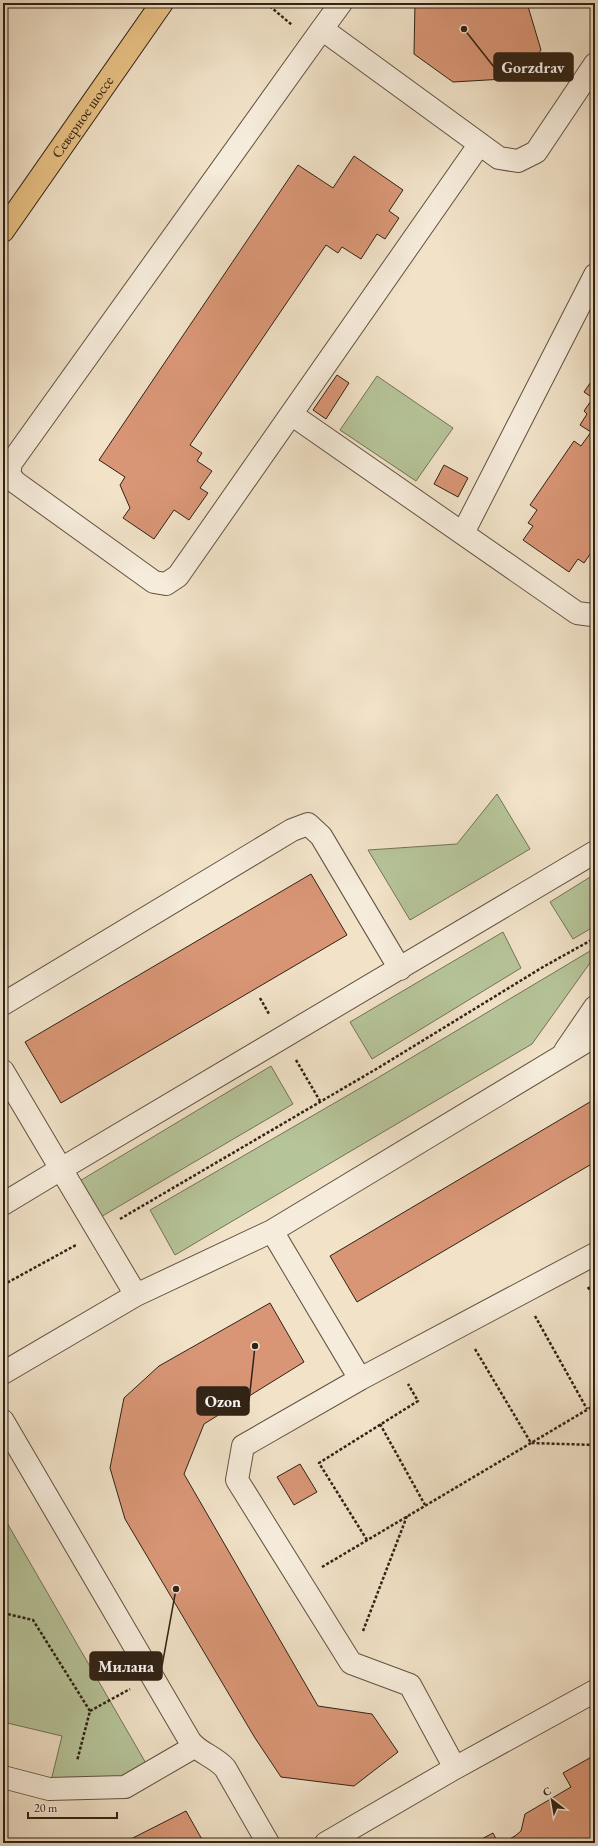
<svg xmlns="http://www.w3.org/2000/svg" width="598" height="1846" viewBox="0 0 598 1846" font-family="'EB Garamond',serif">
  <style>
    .green { fill: #b6c499; stroke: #737357 }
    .building { fill: #d99676; stroke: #302215 }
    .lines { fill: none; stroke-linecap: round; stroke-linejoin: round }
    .minor-casing { stroke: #605242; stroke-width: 24 }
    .major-casing { stroke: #302215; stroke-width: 24 }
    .path { stroke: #302215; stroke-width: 2.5; stroke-dasharray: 3 2; stroke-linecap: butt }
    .minor { stroke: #f6ecdb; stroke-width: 22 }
    .major { stroke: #e8c184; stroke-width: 22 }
    .labels { text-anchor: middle; stroke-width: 3; stroke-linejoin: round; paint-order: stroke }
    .street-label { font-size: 15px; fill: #302215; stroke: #f6ecdb }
    .leader { fill: none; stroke: #302215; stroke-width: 1.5 }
    .callout-dot { fill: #302215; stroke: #f6ecdb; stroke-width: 1.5 }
    .callout { fill: #302215; stroke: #302215; stroke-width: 1.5 }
    .callout-label { font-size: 16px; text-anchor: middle; font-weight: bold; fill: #fff }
  </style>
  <rect width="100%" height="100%" fill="#f1e2c8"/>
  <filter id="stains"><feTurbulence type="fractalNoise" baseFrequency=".005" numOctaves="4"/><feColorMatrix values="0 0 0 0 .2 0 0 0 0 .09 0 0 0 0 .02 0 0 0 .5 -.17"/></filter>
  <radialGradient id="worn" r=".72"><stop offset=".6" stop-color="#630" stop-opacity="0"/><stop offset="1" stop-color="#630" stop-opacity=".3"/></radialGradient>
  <!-- green -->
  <path class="green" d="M377 376 453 428 416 481 340 430Z
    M497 794 530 849 410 920 368 850 457 844Z
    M595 874V926L573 939 550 902Z
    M503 932 521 968 372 1059 350 1022Z
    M595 948V956L532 1044 175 1255 150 1210 369 1083Z
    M271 1066 293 1104 99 1218 78 1182Z
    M3 1516 151 1772 49 1789 62 1736 3 1722Z"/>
  <!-- building -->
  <path class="building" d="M415 3H527L541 50 521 78 453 82 414 54Z
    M354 156 403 190 389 211 399 218 385 239 377 234 361 259 342 247 338 253 326 245 190 445 202 453 197 461 212 471 200 488 208 493 189 520 174 510 154 539 123 518 130 508 120 485 125 477 99 460 298 165 333 188Z
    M337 375 349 383 326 419 313 410Z
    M595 376V547L584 563 578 559 569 572 523 540 533 526 528 523 537 510 530 505 574 441 581 446 591 432 580 425 587 414 584 411 593 398 584 392Z
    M444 465 468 478 458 497 434 484Z
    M311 874 347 935 61 1103 25 1042Z
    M595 1099V1162L357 1302 330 1256Z
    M270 1303 304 1362 204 1424 184 1474 318 1706 372 1714 398 1752 354 1786 281 1777 255 1738 125 1519 110 1468 124 1398 159 1366Z
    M300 1464 317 1492 294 1505 277 1477Z
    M595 1755V1843H502L515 1836 521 1831 525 1814 571 1787 563 1773Z
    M186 1811 204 1843H123Z
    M493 1833 498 1843H474Z
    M3 1838 23 1843H3Z"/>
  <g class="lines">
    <defs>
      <path id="minor" d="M341 3 322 29 499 158 518 161 536 152 595 64
        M322 29 11 463 9 474 15 482 154 582 166 584 178 576 479 145
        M291 414 577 613 592 615 595 613
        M463 533 595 275
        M3 1004 292 830 308 824 321 836 400 969
        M565 1051 595 1007
        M3 1071 61 1169 3 1204
        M272 1231 595 1036
        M136 1295 61 1169 595 852
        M3 1373 136 1295 272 1231 360 1379 243 1446 237 1480 351 1663 410 1685 455 1768
        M360 1379 595 1254
        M3 1421 190 1741C199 1753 214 1756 225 1768L268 1843
        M3 1777 49 1789 125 1787 194 1747
        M326 1843 455 1768 595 1691"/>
      <g id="major">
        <path id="s1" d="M3 231 162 3"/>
      </g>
    </defs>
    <!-- minor casing -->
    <use href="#minor" class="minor-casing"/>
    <!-- major casing -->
    <use href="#major" class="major-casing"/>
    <!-- path -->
    <path class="path" d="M266 3 292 25
      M260 998 269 1014
      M296 1060 320 1101
      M120 1219 378 1068 543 967 595 938
      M3 1285 76 1245
      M588 1287 595 1299
      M535 1316 587 1409
      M475 1349 531 1443 595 1445
      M380 1424 425 1505
      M367 1540 319 1463 418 1401 408 1384
      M322 1567 595 1405
      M3 1613 33 1620 90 1711 77 1761
      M363 1631 407 1516
      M90 1711 130 1689"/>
    <!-- minor -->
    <use href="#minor" class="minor"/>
    <!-- major -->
    <use href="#major" class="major"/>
  </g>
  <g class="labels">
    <!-- street labels -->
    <g class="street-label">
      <text dy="5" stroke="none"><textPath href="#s1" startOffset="139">Северное шоссе</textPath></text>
    </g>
  </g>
  <!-- callouts -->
  <path class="leader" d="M464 29L494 67M255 1346L249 1401M176 1589L162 1666"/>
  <g class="callout-dot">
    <circle cx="464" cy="29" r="4"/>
    <circle cx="255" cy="1346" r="4"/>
    <circle cx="176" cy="1589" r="4"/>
  </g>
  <g class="callout">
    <rect x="494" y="53" width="79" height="28" rx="4"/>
    <rect x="197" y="1387" width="52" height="28" rx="4"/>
    <rect x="90" y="1652" width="72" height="28" rx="4"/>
  </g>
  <g class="callout-label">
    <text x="533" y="73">Gorzdrav</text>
    <text x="223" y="1407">Ozon</text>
    <text x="126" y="1672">Милана</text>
  </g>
  <!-- margin -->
  <rect width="598" height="1846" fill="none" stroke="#f1e2c8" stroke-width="16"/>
  <rect x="4" y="4" width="590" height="1838" fill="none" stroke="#302215" stroke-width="2"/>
  <rect x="8" y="8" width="582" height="1830" fill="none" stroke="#302215"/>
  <!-- north arrow -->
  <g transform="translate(552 1800) rotate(329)" stroke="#f6ecdb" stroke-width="3" paint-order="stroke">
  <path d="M0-3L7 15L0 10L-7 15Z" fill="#302215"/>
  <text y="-6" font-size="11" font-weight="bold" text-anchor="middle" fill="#302215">С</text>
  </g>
  <!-- scale -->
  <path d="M28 1812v6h89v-6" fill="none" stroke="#302215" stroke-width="2"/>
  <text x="34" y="1812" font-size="12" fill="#302215" stroke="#f6ecdb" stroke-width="3" paint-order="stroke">20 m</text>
  <rect width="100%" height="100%" filter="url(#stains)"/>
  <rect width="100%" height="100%" fill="url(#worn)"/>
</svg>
